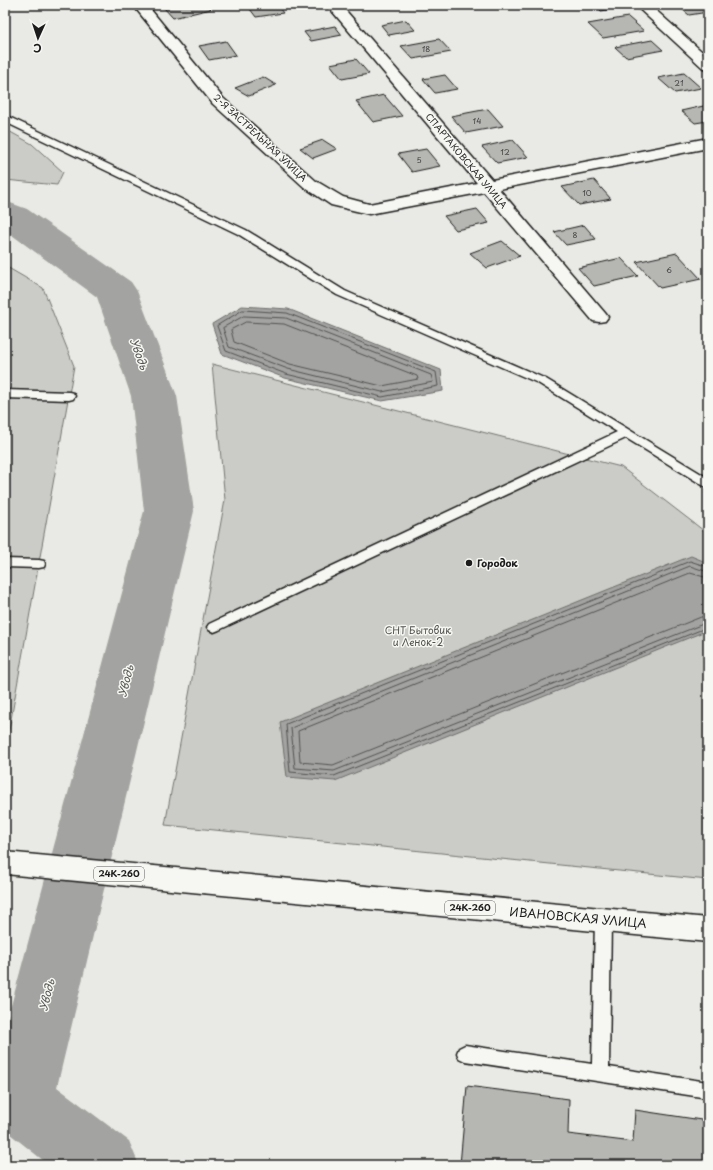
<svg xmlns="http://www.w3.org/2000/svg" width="713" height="1170" viewBox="0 0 713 1170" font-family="'Playpen Sans',sans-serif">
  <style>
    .green { fill: #cbcbc7; stroke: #747472 }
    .water { fill: #a3a3a1; stroke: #6d6d6c }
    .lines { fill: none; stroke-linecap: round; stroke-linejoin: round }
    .shore { stroke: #525251; stroke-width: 1 }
    .river { fill: #a3a3a1; fill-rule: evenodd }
    .building { fill: #b6b6b3; stroke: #1c1c1c }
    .service-casing { stroke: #1c1c1c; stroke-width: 3 }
    .minor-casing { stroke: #1c1c1c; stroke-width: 3 }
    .primary-casing { stroke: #1c1c1c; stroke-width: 3 }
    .service { fill: #f6f6f2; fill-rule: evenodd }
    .minor { fill: #f6f6f2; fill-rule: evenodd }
    .primary { fill: #f6f6f2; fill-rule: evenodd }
    .poi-dot { fill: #1c1c1c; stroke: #f6f6f2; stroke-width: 1.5 }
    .labels { text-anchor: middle; stroke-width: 3; stroke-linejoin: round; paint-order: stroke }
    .number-label { font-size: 8px; fill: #424242 }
    .far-street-label { font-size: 9px; fill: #1c1c1c; stroke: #f6f6f2 }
    .shield { fill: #f6f6f2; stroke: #5d5d5c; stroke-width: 1 }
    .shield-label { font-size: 9px; font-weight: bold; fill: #1c1c1c }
    .poi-label { font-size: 10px; font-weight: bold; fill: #1c1c1c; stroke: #f6f6f2; text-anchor: start }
    .park-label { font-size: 10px; fill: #51514f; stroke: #f6f6f2 }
    .water-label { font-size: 11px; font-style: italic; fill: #525251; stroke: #f6f6f2 }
    .near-street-label { font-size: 12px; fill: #1c1c1c; stroke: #f6f6f2 }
  </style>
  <rect width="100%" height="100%" fill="#e9e9e5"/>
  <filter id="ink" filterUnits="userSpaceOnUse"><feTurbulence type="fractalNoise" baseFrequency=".025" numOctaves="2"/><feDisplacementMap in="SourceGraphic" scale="8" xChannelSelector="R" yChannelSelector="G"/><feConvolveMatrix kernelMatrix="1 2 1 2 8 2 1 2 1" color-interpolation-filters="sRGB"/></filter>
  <g filter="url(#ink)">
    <!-- green -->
    <path class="green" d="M5 129 32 144 63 172 57 185 5 180Z
      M5 266 43 288 74 366 5 753Z
      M212 364 621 467 708 534V880L165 825 225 500Z"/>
    <!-- water -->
    <path class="water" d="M242 306 288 309 441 370 443 391 382 401 285 378 222 354 212 324Z
      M691 556 708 563V630L335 781 287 777 280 722Z"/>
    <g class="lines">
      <!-- shore -->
      <path class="shore" d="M243 310 287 313 436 372 438 386 382 397 286 374 226 351 217 326Z
        M244 316 286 318 431 375 433 382 382 392 288 369 229 347 223 328Z
        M246 322 284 324 417 376 418 379 382 386 290 364 234 342 231 330Z
        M708 567 690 561 286 724 290 772 334 776 708 627
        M708 572 690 566 291 728 295 768 334 771 708 622
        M708 578 690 573 298 731 300 762 333 765 701 617 708 616"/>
      <!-- river -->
      <path class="river" d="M5 201 27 209 131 282 137 291 177 396 194 511 57 1087 129 1141 139 1165H49L5 1130V1028L144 511 131 396 97 297 5 230Z"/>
    </g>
    <!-- building -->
    <path class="building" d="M179 5H207L211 9 173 18 164 8Z
      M247 5H277L283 13 256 17Z
      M595 5H616L619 8 601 11Z
      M677 5H708V12L689 15Z
      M628 17 644 31 603 38 588 24Z
      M406 20 415 30 389 35 381 25Z
      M335 26 342 35 311 41 304 32Z
      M439 39 451 52 413 59 401 46Z
      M652 40 663 50 626 57 615 47Z
      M226 41 236 55 209 60 199 46Z
      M356 59 369 74 342 79 330 64Z
      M684 73 701 88 675 93 658 78Z
      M445 75 457 89 435 93 423 79Z
      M263 77 276 85 249 96 235 88Z
      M384 95 402 116 373 122 356 101Z
      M708 105V121L695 123 681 111Z
      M488 109 503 126 466 133 451 116Z
      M323 140 337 149 313 158 300 148Z
      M513 140 528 157 497 163 482 147Z
      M426 149 440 166 412 172 398 154Z
      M594 180 611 199 579 205 562 187Z
      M477 209 489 223 456 230 444 216Z
      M584 225 596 239 566 245 554 232Z
      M502 241 520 256 487 268 470 253Z
      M677 253 701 279 660 288 636 262Z
      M621 258 638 276 594 286 578 268Z
      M467 1086 569 1099 568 1134 633 1142 635 1110 708 1121V1165H460Z"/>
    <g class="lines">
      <defs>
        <path id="service" d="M5 115 246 230 345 291 546 379 708 478V487L704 486 626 438 219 630 214 632 209 630 207 627 209 624 617 432 538 383 337 295 238 234 5 122Z
          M5 390 69 392 73 393 75 396 73 399 69 400 5 398Z
          M5 559 39 560 44 561 45 564 44 567 39 568 5 567Z
          M603 913 609 915 611 920 609 1067 708 1082V1098L465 1061 459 1058 457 1053 459 1048 465 1045 592 1064 595 920 597 915Z"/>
        <path id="minor" d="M133 5H147L223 98 316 181 343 197 369 204 477 183 327 5H341L492 180 708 138V148L499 189 605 313 608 317 605 321 599 322 593 321 484 192 369 214 331 205 304 187 213 104Z
          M635 5H650L708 57V69L703 68Z"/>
        <path id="primary" d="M5 852 708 918V942L5 874Z"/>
      </defs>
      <!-- service casing -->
      <use href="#service" class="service-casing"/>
      <!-- minor casing -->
      <use href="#minor" class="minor-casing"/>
      <!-- primary casing -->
      <use href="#primary" class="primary-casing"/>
      <!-- service -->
      <use href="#service" class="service"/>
      <!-- minor -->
      <use href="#minor" class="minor"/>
      <!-- primary -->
      <use href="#primary" class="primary"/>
    </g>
  </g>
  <!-- markers -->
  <circle class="poi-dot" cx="469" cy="563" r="4"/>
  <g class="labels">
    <!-- number labels -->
    <g class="number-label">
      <text x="426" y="52">18</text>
      <text x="679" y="86">21</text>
      <text x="477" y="124">14</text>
      <text x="505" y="155">12</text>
      <text x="419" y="163">5</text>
      <text x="587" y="196">10</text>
      <text x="575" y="238">8</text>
      <text x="669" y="273">6</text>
    </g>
    <!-- far-street labels -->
    <g class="far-street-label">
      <text transform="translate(260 138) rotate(43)" y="3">2-Я ЗАСТРЕЛЬНАЯ УЛИЦА</text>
      <text transform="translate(466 161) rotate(50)" y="3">СПАРТАКОВСКАЯ УЛИЦА</text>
    </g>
    <!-- shield labels -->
    <g class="shield">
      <rect x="94" y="867" width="50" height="14" rx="3"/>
      <rect x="445" y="901" width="50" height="14" rx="3"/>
    </g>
    <g class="shield-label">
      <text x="119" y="877">24К-260</text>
      <text x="470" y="911">24К-260</text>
    </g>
    <!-- poi labels -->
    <g class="poi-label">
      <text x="477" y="567">Городок</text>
    </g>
    <!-- park labels -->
    <g class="park-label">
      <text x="418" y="634">СНТ Бытовик<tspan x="418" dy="12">и Ленок-2</tspan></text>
    </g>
    <!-- water labels -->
    <g class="water-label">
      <text transform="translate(139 354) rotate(70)" y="4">Уводь</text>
      <text transform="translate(126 681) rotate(-76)" y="4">Уводь</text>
      <text transform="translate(47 995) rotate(-76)" y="4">Уводь</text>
    </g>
    <!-- near-street labels -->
    <g class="near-street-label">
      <text transform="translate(578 918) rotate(5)" y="4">ИВАНОВСКАЯ УЛИЦА</text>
    </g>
  </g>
  <!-- margin -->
  <rect width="713" height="1170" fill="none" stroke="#f6f6f2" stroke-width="20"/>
  <rect x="10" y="10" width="693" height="1150" fill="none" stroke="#1c1c1c" stroke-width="1.5" filter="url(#ink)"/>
  <!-- north arrow -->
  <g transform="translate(38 38) rotate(183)" stroke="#f6f6f2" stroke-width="3" paint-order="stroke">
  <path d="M0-3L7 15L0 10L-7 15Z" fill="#1c1c1c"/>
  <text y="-6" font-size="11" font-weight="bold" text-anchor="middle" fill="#1c1c1c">С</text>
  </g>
</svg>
